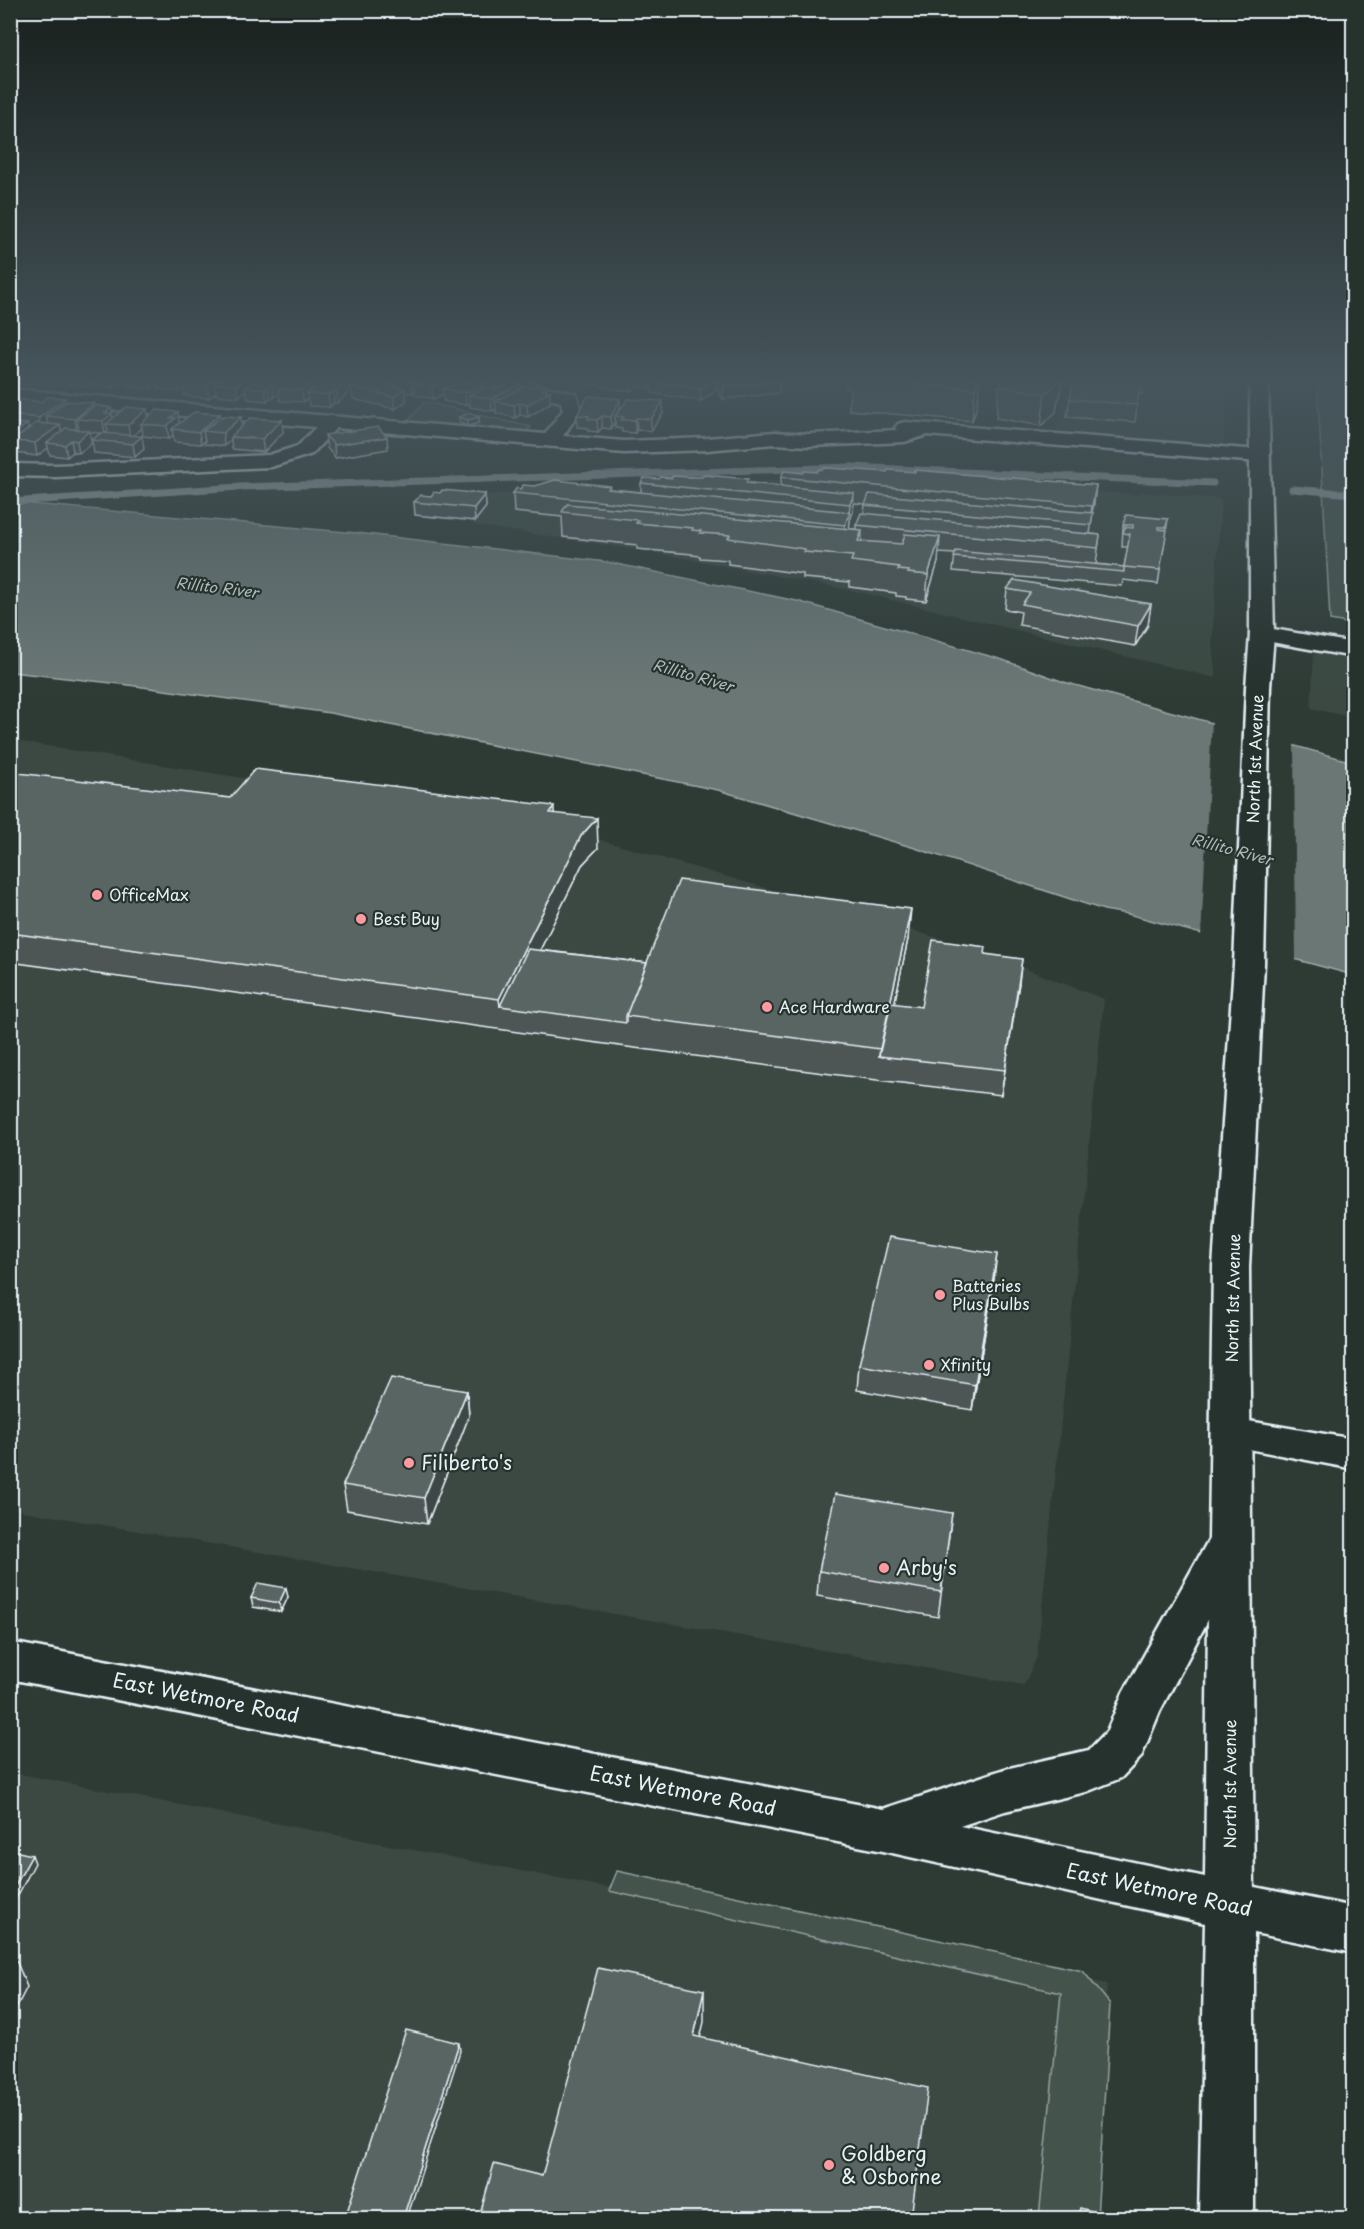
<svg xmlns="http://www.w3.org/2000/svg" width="1364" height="2229" viewBox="0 0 1364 2229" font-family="'Playpen Sans',sans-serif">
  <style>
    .built { fill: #3b4843 }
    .green { fill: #45524e; stroke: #96a2a3; stroke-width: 1.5 }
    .water { fill: #6b7775; stroke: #9da8a9; stroke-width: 1.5 }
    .pier { fill: #2e3b35 }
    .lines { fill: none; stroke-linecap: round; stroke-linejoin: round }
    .stream { stroke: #9da8a9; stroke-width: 7 }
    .minor-casing { stroke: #e8f1f8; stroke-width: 5 }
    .major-casing { stroke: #e8f1f8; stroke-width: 5 }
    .minor { fill: #26332d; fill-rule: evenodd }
    .major { fill: #26332d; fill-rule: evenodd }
    .wall { fill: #4d5755; stroke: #e8f1f8; stroke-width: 1.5; fill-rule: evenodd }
    .shaded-wall { fill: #3e4745; stroke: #e8f1f8; stroke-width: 1.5 }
    .building { fill: #596563; stroke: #e8f1f8; stroke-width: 1.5 }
    .poi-dot { fill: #ff9aa2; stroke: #26332d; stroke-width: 2 }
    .labels { text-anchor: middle; stroke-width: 4.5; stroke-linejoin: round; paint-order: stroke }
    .far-water-label { font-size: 15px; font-style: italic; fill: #b0babd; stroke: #26332d }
    .street-label { font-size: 16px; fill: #e8f1f8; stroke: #26332d }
    .poi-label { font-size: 16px; fill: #e8f1f8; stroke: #26332d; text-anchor: start }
    .near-poi-label { font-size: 20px; fill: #e8f1f8; stroke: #26332d; text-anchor: start }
    .near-street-label { font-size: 20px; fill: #e8f1f8; stroke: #26332d }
  </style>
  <rect width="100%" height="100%" fill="#2e3b35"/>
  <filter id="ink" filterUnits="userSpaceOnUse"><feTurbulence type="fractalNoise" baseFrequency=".0167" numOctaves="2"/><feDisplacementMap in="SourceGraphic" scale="12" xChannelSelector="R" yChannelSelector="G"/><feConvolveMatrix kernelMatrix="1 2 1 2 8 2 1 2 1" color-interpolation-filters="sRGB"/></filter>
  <g filter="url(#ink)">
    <!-- built -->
    <path class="built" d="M1070 379H1229L1224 449 1055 435Z
      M899 475 1138 495 1139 492 1221 499 1212 643 1216 678 850 590 651 552 473 525 475 521 415 516 431 497Z
      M1314 653 1353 660V718L1311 708Z
      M10 740 573 832 966 946 1104 999 1037 1657 1024 1685 11 1509Z
      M10 1772 1107 1984 1093 2218H11Z"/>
    <!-- green -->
    <path class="green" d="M1317 379H1353V624L1330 620Z
      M425 402 531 427 525 433 407 422Z
      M617 1871 1083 1971 1110 2004 1097 2218H1039L1061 1993 609 1891Z"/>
    <!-- water -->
    <path class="water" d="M10 502 357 533 607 562 797 601 1003 660 1064 682 1353 762V975L1128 914 1104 910 915 848 718 790 330 713 121 684 11 672Z"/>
    <!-- pier -->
    <path class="pier" d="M1212 720 1294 743 1296 962 1201 937Z"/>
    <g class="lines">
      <!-- stream -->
      <path class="stream" d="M1292 489 1354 494
        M10 502 239 487 851 467 1213 483"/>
      <defs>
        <path id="minor" d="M481 379H513L576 394 581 410 563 436 624 441 707 438 774 432 809 434 897 430 895 428 898 424 905 422 1259 450 1266 452 1269 456 1266 460 1259 462 927 435 904 442 809 446 774 444 707 450 624 453 336 428 312 454 271 467 56 477 10 476V464L56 465 269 455 298 446 316 427 10 401V389L545 434 563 410 561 402 484 383Z
          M1262 627 1354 643V657L1254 639 1250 634 1254 629Z
          M1231 1418 1354 1439V1469L1217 1443 1211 1433 1217 1423Z
          M1230 1882 1354 1907V1953L1230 1928 1213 1921 1206 1905 1213 1889Z"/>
        <path id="major" d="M1250 379H1268L1274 634 1270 687 1264 964 1249 1267 1254 1905V2218H1199L1205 1923 883 1851 10 1679V1642L883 1809 1005 1769 1089 1750 1107 1731 1123 1693 1209 1539 1213 1267 1234 964 1246 687 1250 634ZM1208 1620 1205 1877 960 1826 1005 1811 1086 1792 1121 1778 1141 1757 1160 1711Z"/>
      </defs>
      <!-- minor casing -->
      <use href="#minor" class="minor-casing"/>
      <!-- major casing -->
      <use href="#major" class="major-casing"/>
      <!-- minor -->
      <use href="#minor" class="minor"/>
      <!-- major -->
      <use href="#major" class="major"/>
    </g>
    <!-- wall -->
    <path class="wall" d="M13 379H37L28 385 18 384 17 379Z
      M41 379H59L56 381 41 380Z
      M66 379H286V382L289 379H360L356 383H349L350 390 338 403H334L330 407 309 406 308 399 303 402 280 401 279 393 274 398H270L267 401 248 399 246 390 238 397 216 395V392L209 398 185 396 184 388 180 391 159 389 158 383 151 389 127 387 126 382H119L113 388 97 386 96 380 89 386 67 384Z
      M364 379H461V382L470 383 495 379V389L521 384 522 387H547L550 403 528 417 520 415 515 418 496 413V409L492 411 470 407V403L466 405 444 401 443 394 433 399 416 395 415 392 413 393 405 392 406 401 395 409 353 399 352 387 364 381Z
      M589 379H715V391L701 401 652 393V387L649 389 638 386 630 391 615 389 589 383Z
      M720 379H777L779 382V393L723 399 718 392V380H720Z
      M847 379H980L977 407 972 421 849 410 850 389H846Z
      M1074 379H1144L1142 394 1139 393 1135 422 1067 417 1070 399Z
      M1062 383 1061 384 1060 398 1058 399 1056 412 1041 426 996 418 999 386Z
      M10 395 15 402H41L65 398V402L94 403V405L111 408 113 418 148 417 179 423 220 414 221 417H241L242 426 283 432 264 452 232 449 231 440 224 446 205 444V441L201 444 174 442 173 435 169 439 143 436 142 428 133 436 144 449 135 457 94 453 92 440 100 433 90 432 92 443 79 453 73 452 67 457 50 455 48 448 37 456 15 453 14 449 10 452Z
      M663 401V413L651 431 637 430 635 433 622 432V429L615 428V421L611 429 602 428 598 432 588 431V428L577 427V415L620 409Z
      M459 417 479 423 468 426 460 423Z
      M325 435 388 449 335 458 327 448Z
      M914 470 1096 485 1092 513H1093L1090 534 1100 535 1096 564 1124 567 1128 547H1122L1123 525 1168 519 1158 584 1123 580 1122 586 953 571 955 554 938 553V562L926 601 906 599V597L896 596V593L850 587V582L803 578V574L728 564V560L700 558V556L692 555V554L637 549V545L563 537 562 517 514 512 513 493 520 489 535 486 610 489 641 492V483L659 479 690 477 781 486V477L803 473 817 472H914ZM854 503 865 504 864 513 856 525V529H849L850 520 853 512Z
      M485 494 486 507 475 521 415 515 414 502 431 496Z
      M1007 589 1151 604 1148 625 1135 646 1019 625 1021 612 1005 609Z
      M10 780 230 798 554 806V813L598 848 582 865 540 950 647 963 908 939 894 1004 921 1007 985 954 1019 983 1001 1095 877 1080 627 1047 10 962Z
      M994 1279 972 1410 857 1390 859 1365Z
      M467 1391 469 1416 427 1524 347 1510 343 1485Z
      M952 1513 938 1617 817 1596 819 1571Z
      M288 1597 281 1612 253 1607 251 1598Z"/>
    <!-- shaded-wall -->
    <path class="shaded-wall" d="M27 379H37L28 385Z
      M88 379H96V380L89 386Z
      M111 379H119V382L113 388Z
      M149 379H157L158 383 151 389Z
      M178 379H195L184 384V388L180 391Z
      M215 379H229L214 383 216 392 209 398 207 386Z
      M244 379H258L246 387V390L238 397 236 385Z
      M280 379H286L287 386 279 389V393L274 398 273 386Z
      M316 379H320L321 388 307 394 308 399 303 402 302 390Z
      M349 379 350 390 338 403 337 391Z
      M355 379H360L356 383Z
      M383 379H393V383L384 387Z
      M417 379H438L415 383V392L413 393 412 381Z
      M448 379H461V385L443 389V394L433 399 432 387Z
      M494 379H495V390L469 395 470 403 466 405 465 393Z
      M630 379H638V386L630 391Z
      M648 379H660L652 381V387L649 389Z
      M715 379V391L701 401V389Z
      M979 379H980L977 407 972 421 975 389Z
      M1049 379H1063L1062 383 1061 384 1060 398 1058 399 1056 412 1041 426 1045 394Z
      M779 382V393L723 399 724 387Z
      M521 384 522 396 495 401 496 409 492 411 491 399Z
      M268 386 270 398 267 401 265 389Z
      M547 387V393L550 391V403L528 417 527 405 542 390Z
      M405 389 406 401 395 409 394 397Z
      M333 391 334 403 330 407 328 395Z
      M14 395 16 407 10 412V398Z
      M65 398 67 411 46 416 48 425 41 430 39 418Z
      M620 399V411L615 416V421L611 429V417Z
      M663 401V413L651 431V419Z
      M94 403 96 415 77 419 79 430 77 431 75 419Z
      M520 403V415L515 418 514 405Z
      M111 408 114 424H106L108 431 105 434 103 421 105 413Z
      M147 409 149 421 141 424 142 428 130 438 128 425Z
      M178 412 179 424 173 431 172 429 173 435 169 439 167 426 171 418Z
      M220 414 222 426 203 431 205 441 201 444 199 432Z
      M602 416V428L598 432 597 420Z
      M241 417 242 429 231 437V440L224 446 223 433Z
      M479 417V423L468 426V420Z
      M636 418 637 430 635 433V420Z
      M282 420 283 432 264 452 262 439Z
      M27 424 30 437 13 441 14 449 10 452V437Z
      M60 425 63 438 47 443 48 448 37 456 35 443Z
      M89 431 92 443 79 453 77 441Z
      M142 436 144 449 135 457 133 444Z
      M387 437 388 449 335 458 334 445Z
      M71 440 73 452 67 457 65 445Z
      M1096 485 1094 504 1089 525 1092 506Z
      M854 493 853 512 850 520 849 531 844 544 845 525 849 515 850 504Z
      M485 494 486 507 475 521 474 508Z
      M862 530 861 555 858 541Z
      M940 537 938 562 926 601 928 575Z
      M1151 604 1148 625 1135 646 1138 626Z
      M597 818 598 848 582 865 512 1007 500 1006 499 999 581 836Z
      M911 909 908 939 883 1057 879 1056 880 1049Z
      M1022 959 1019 983 1001 1095 1005 1070Z
      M997 1254 994 1279 972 1410 975 1385Z
      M467 1391 469 1416 427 1524 424 1498Z
      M286 1588 288 1597 281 1612 279 1603Z
      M32 1855 35 1863 10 1910V1895Z
      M14 1955 27 1987 10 2020V1963Z
      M704 1990V2022L693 2067 694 2036Z
      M459 2043 460 2051 407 2218H403Z"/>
    <!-- building -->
    <path class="building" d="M189 379H215L207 386 184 384Z
      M219 379H244L236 385 214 383Z
      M255 379H280L273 386H268L265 389 246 387Z
      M289 379H316L302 390 279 389Z
      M322 379H348L337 391H333L328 395 307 394Z
      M368 379 405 389 394 397 352 387Z
      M399 379H417L412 381Z
      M423 379H448L432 387 415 383Z
      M478 379H494L465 393 443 389 458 381 470 383Z
      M655 379H715L701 389 652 381Z
      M727 379H777L779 382 724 387 718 380Z
      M859 379H979L975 389Z
      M1007 379H1053L1060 380 1045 394 999 386Z
      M1074 379H1141L1137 405 1070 399Z
      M510 382 521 384 491 399 469 395 484 387 496 389Z
      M538 385 547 387 542 390 550 391 527 405 520 403 514 405 495 401 525 386 533 387Z
      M588 396 620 399 611 417 602 416 597 420 588 419 589 416 577 415Z
      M47 397 65 398 39 418 10 415V405L18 399 41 402Z
      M628 399 663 401 651 419 636 418 635 420H621L624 417 615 416Z
      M69 401 94 403 75 419 46 416 63 403Z
      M95 405 111 408 105 413H113L103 421 77 419Z
      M126 407 147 409 128 425 106 424Z
      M156 410 178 412 171 418H176L167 426 141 424Z
      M194 412 220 414 199 432 172 429Z
      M470 413 479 417 468 420 459 417Z
      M223 416 241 417 223 433 203 431Z
      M250 418 282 420 262 439 231 437Z
      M10 423 27 424 10 437Z
      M36 423 60 425 35 443 13 441Z
      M378 427 387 437 334 445 325 435Z
      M66 428 89 431 77 441 71 440 65 445 47 443Z
      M101 433 142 436 133 444 92 440Z
      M826 468 887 472 888 470 915 472 914 470 1096 485 1092 506 781 477 784 471 803 473 804 471 817 472 818 470Z
      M704 475 748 479 746 483 854 493 850 504 641 483 644 478 659 479 661 477 672 478V476L690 477H702Z
      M555 480 610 486 608 489 850 512 845 525 513 493 517 488 520 489 523 485 535 486Z
      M442 490 485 494 474 508 414 502 421 495 431 496 434 492 440 493Z
      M869 494 1093 513 1091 525 865 505Z
      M567 504 862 530 858 541 902 544 905 534 940 537 928 575 908 573 909 571 898 570 899 567 851 561 853 556 804 552 805 549 728 538 730 535 700 533 701 531 692 530 693 528 636 523 638 520 562 512Z
      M861 513 1100 535 1098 548 856 525Z
      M1126 515 1168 519 1166 527H1158V529L1167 530 1160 570 1124 567V572L954 557 956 551 1124 567 1130 534 1123 533 1125 527 1133 528V525H1123Z
      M1014 580 1151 604 1138 626 1022 604 1030 593 1007 589Z
      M255 769 554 806 550 813 597 818 581 836 499 999 10 933V780L18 773 230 798Z
      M679 880 911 909 880 1049 626 1016Z
      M933 940 986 947 985 954 1022 959 1005 1070 879 1056 891 1003 921 1007Z
      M528 949 647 963 626 1016V1023L500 1006Z
      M889 1237 997 1254 975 1385 859 1365Z
      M391 1378 467 1391 424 1498 343 1485Z
      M835 1494 952 1513 941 1592 819 1571Z
      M258 1583 286 1588 279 1603 251 1598Z
      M10 1850 32 1855 10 1895Z
      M10 1954 14 1955 10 1963Z
      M598 1968 704 1990 694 2036 928 2088 911 2218H479L494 2164 542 2176Z
      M406 2030 459 2043 403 2218H345Z
      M1080 2208 1108 2215V2218H1079Z"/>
  </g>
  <!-- sky -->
  <linearGradient id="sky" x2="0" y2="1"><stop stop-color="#19201d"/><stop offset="0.55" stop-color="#46555c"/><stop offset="1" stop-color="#46555c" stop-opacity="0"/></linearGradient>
  <rect width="1364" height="691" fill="url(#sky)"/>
  <!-- markers -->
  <g class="poi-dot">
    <circle cx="97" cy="895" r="6"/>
    <circle cx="361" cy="919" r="6"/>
    <circle cx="767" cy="1007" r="6"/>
    <circle cx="940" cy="1295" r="6"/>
    <circle cx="929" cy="1365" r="6"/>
    <circle cx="409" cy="1463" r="6"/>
    <circle cx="884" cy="1568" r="6"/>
    <circle cx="829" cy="2165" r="6"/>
  </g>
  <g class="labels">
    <!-- far-water labels -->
    <g class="far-water-label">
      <text transform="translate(217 588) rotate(7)" y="5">Rillito River</text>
      <text transform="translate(693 676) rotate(16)" y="5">Rillito River</text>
      <text transform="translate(1232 850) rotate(15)" y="5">Rillito River</text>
    </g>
    <!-- street labels -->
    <g class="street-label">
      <text transform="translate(1255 759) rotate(-88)" y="6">North 1st Avenue</text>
      <text transform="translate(1233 1298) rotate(-89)" y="6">North 1st Avenue</text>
      <text transform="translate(1230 1784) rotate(-90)" y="6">North 1st Avenue</text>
    </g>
    <!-- poi labels -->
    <g class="poi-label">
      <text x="109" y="901">OfficeMax</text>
      <text x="373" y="925">Best Buy</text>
      <text x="779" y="1013">Ace Hardware</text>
      <text x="952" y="1292">Batteries<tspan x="952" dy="18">Plus Bulbs</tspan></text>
      <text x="941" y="1371">Xfinity</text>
    </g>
    <!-- near-poi labels -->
    <g class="near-poi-label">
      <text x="421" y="1470">Filiberto's</text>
      <text x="896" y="1575">Arby's</text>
      <text x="841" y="2161">Goldberg<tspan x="841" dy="23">&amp; Osborne</tspan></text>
    </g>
    <!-- near-street labels -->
    <g class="near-street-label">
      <text transform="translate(206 1698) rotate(11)" y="7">East Wetmore Road</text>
      <text transform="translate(683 1791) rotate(11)" y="7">East Wetmore Road</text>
      <text transform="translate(1159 1890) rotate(12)" y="7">East Wetmore Road</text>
    </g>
  </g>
  <!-- margin -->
  <rect width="1364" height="2229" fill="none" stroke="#26332d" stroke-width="36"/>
  <rect x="18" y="18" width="1328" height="2193" fill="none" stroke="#e8f1f8" stroke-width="2" filter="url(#ink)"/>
</svg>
